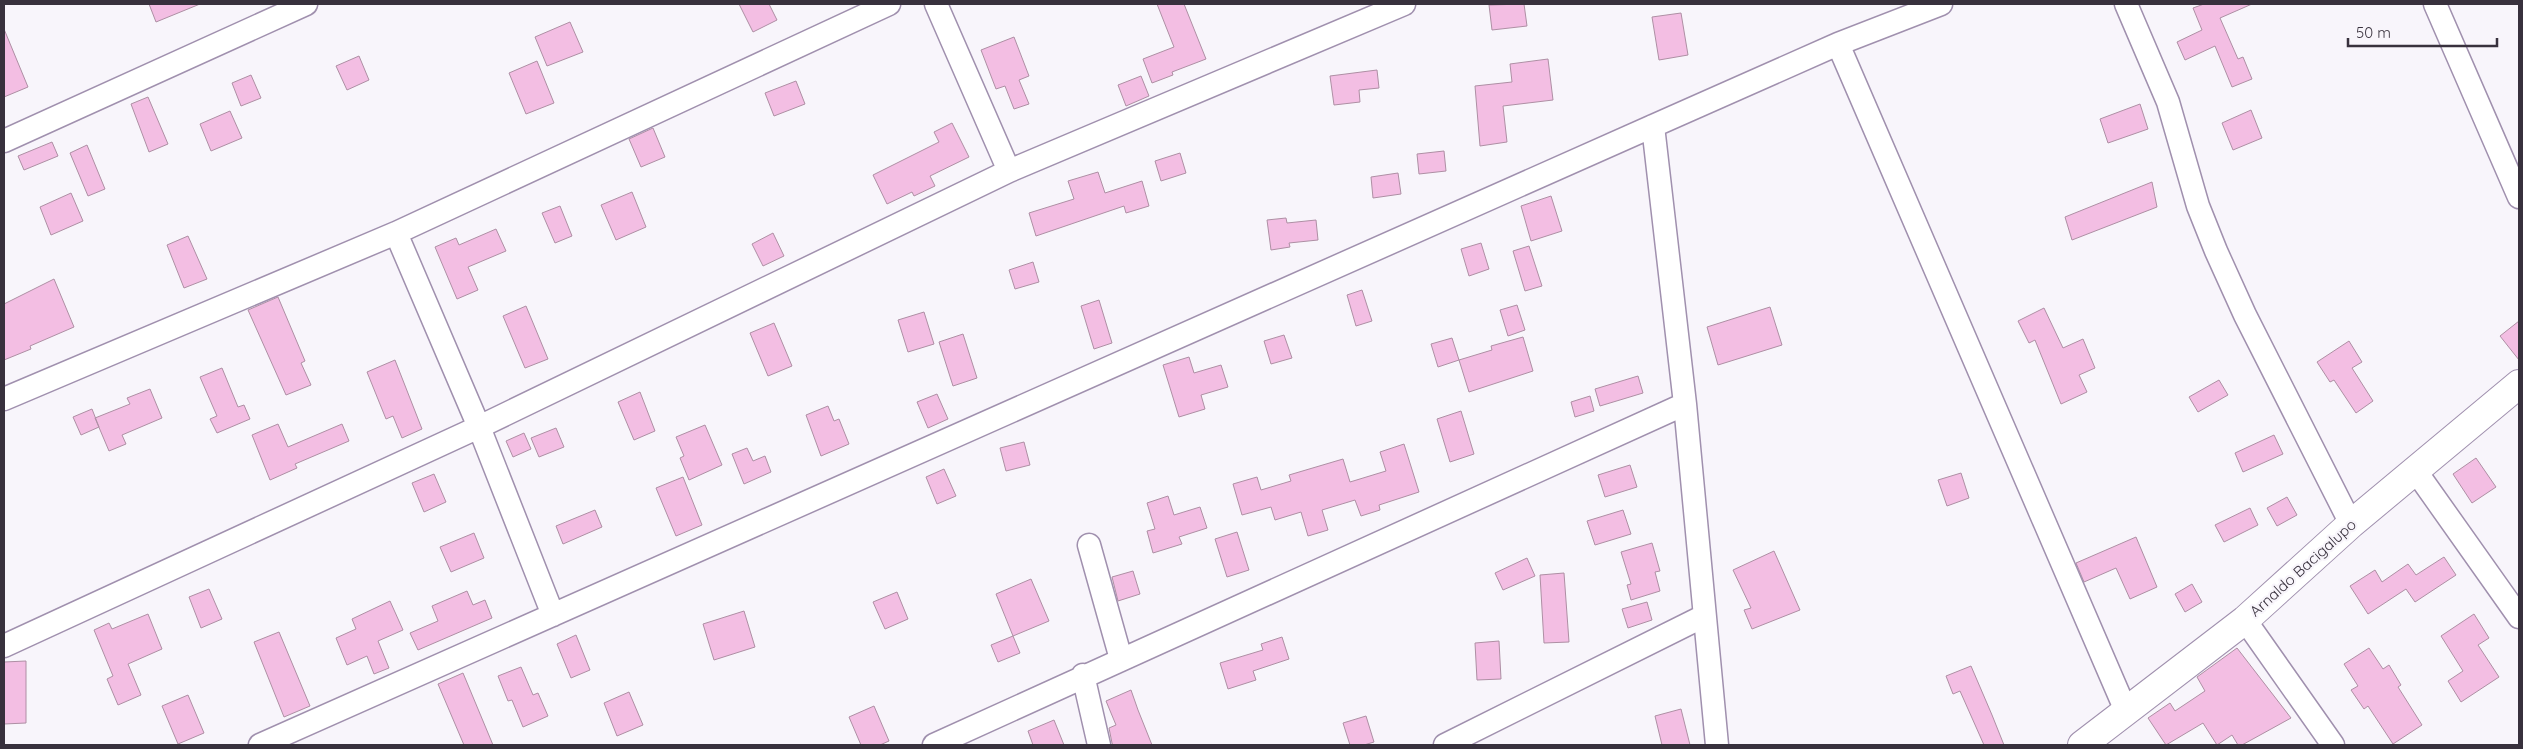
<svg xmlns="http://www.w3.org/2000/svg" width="2523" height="749" viewBox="0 0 2523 749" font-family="Quicksand,sans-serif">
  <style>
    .building { fill: #f3bee3; stroke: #ae8fa4 }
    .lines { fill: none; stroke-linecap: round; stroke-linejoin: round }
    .street-casing { stroke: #a090ae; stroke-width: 25 }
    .secondary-casing { stroke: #a090ae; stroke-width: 30 }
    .street { stroke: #fff; stroke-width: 22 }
    .secondary { stroke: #fff; stroke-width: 28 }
    .labels { text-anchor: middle; stroke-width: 4.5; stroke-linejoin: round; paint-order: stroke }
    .street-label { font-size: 15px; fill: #38313d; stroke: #f8f5fb }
  </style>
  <rect width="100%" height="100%" fill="#f8f5fb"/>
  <!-- building -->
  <path class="building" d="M149 4H200L156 22Z
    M739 4H769L777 20 753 32Z
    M1157 4H1184L1206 59 1172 72 1173 75 1152 83 1143 59 1174 47Z
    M1524 4 1527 26 1492 30 1489 5Z
    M2204 4H2252L2220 18 2238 59 2243 57 2252 79 2232 87 2215 46 2185 60 2177 42 2202 30 2193 8Z
    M1681 13 1688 55 1659 60 1652 17Z
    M570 22 583 52 547 66 535 37Z
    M4 29 28 87 4 97Z
    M1014 37 1029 76 1019 80 1029 104 1014 109 1005 86 996 89 981 50Z
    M359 56 369 80 347 90 336 66Z
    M1548 59 1553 100 1503 106 1507 142 1480 146 1475 86 1512 82 1510 64Z
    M537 61 554 103 526 114 509 73Z
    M1377 70 1379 88 1359 90 1360 102 1334 105 1330 76Z
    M251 75 261 98 241 106 232 83Z
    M1141 76 1149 96 1126 106 1118 85Z
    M796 81 805 104 774 116 765 93Z
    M148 97 168 144 149 152 131 104Z
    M2140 104 2148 129 2108 143 2100 119Z
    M2251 110 2262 138 2233 150 2222 123Z
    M230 111 242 138 211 151 200 124Z
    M952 123 969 157 930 176 935 186 914 196 912 192 887 204 873 175 939 142 934 132Z
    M653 128 665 157 641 167 629 139Z
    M52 142 58 156 24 170 18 156Z
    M87 145 105 189 88 196 70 153Z
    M1444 151 1446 171 1419 174 1417 154Z
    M1180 153 1186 173 1161 181 1155 161Z
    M1098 172 1105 193 1142 181 1149 206 1126 213 1124 206 1036 236 1029 213 1074 199 1068 181Z
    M1398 173 1401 194 1373 198 1371 177Z
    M2152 182 2157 207 2072 240 2065 217Z
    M632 192 646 227 616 240 601 205Z
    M71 193 83 221 51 235 40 207Z
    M1551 196 1562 231 1531 241 1521 206Z
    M560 206 572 236 555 243 542 213Z
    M1286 218 1287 223 1316 220 1318 240 1289 243 1290 247 1271 250 1267 220Z
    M496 229 506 251 468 267 478 290 457 299 435 247 456 238 459 245Z
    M773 233 784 256 763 266 752 244Z
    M188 236 207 279 184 288 167 245Z
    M1481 243 1489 269 1469 276 1461 249Z
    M1529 246 1542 286 1525 291 1513 251Z
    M1033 262 1039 282 1015 289 1009 270Z
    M54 279 74 327 30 346 31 349 4 360V304Z
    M1362 290 1372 321 1356 326 1347 295Z
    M278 297 305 361 301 363 311 385 286 395 248 310Z
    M1099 300 1112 343 1094 349 1081 306Z
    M1517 305 1525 330 1508 336 1500 310Z
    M526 306 548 359 525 368 503 316Z
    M1770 307 1782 345 1718 365 1707 327Z
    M2044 308 2063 348 2083 339 2095 368 2079 375 2087 392 2061 404 2035 340 2029 343 2018 321Z
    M924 312 934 344 908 352 898 320Z
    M2519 321V360L2500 336Z
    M774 323 792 366 768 376 750 333Z
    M963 334 977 378 953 386 939 342Z
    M1284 335 1292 358 1271 364 1264 341Z
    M1523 337 1533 371 1469 392 1459 360 1492 350 1491 346Z
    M1452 338 1459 360 1438 367 1431 344Z
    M2349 341 2362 362 2352 368 2373 401 2356 413 2334 380 2330 382 2317 362Z
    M1189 357 1194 373 1221 365 1228 387 1201 395 1205 409 1179 417 1163 365Z
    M395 360 422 429 402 438 393 416 386 419 367 372Z
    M222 368 238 407 244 405 250 419 217 433 210 419 217 416 200 377Z
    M1638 376 1643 393 1600 406 1595 389Z
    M2219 380 2228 395 2198 412 2189 397Z
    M150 389 162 418 122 435 126 444 109 451 95 418 130 404 127 398Z
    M640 392 655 431 634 440 618 402Z
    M937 394 948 419 928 428 917 402Z
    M1590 396 1594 411 1575 417 1571 402Z
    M828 406 834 421 839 419 849 444 821 456 806 415Z
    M92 409 99 427 81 435 73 417Z
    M1461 411 1474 454 1450 462 1437 419Z
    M278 424 288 447 342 424 349 441 295 464 297 468 270 480 252 435Z
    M705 425 722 465 689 480 680 458 684 456 676 437Z
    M556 428 564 447 539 457 531 438Z
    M524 433 531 449 513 457 506 441Z
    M2274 435 2283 454 2243 472 2235 453Z
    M1024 442 1030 465 1006 471 1000 448Z
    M1404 444 1419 492 1379 505 1380 510 1361 516 1355 500 1322 510 1328 530 1308 536 1301 512 1275 520 1271 507 1242 515 1233 484 1257 477 1261 490 1291 481 1289 475 1343 459 1350 482 1386 471 1380 452Z
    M747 448 753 461 765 456 771 472 744 484 732 454Z
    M2476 458 2496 487 2472 503 2453 474Z
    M1630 465 1637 487 1605 497 1598 475Z
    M944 469 956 496 937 504 926 477Z
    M1961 473 1969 498 1947 506 1938 480Z
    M434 474 446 502 424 512 412 483Z
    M683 477 702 525 676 536 656 488Z
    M1168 496 1174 515 1200 507 1207 528 1179 537 1182 544 1153 553 1147 531 1155 529 1147 503Z
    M2287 497 2297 515 2277 526 2267 508Z
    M2250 508 2258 525 2224 542 2215 525Z
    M595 510 602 527 563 544 556 526Z
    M1623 510 1631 534 1595 545 1587 521Z
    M1237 532 1249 570 1227 577 1215 539Z
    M474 533 484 558 451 572 440 547Z
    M2136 537 2157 587 2130 599 2116 568 2084 582 2076 563Z
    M1652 543 1660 571 1655 572 1660 591 1631 600 1627 585 1631 584 1621 552Z
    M1774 551 1800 610 1752 629 1744 610 1751 608 1733 570Z
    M2444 557 2456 575 2415 602 2406 589 2368 614 2350 586 2375 570 2382 582 2408 564 2416 575Z
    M1527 558 1535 576 1503 590 1495 573Z
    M1133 571 1140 594 1118 601 1112 577Z
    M1564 573 1569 642 1544 643 1540 575Z
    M1031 579 1049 621 1013 636 996 594Z
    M2192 584 2202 602 2185 612 2175 594Z
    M209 589 222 619 201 628 189 597Z
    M467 591 473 605 485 600 492 618 418 650 410 633 438 621 432 606Z
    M897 592 908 619 885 629 873 602Z
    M390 601 403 630 378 641 389 668 374 674 367 656 347 665 336 638 356 629 352 619Z
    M1647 602 1652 620 1628 628 1622 609Z
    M744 611 755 647 714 660 703 624Z
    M148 614 162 649 128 664 141 695 118 705 107 679 113 676 94 630 109 623 112 629Z
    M2474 614 2489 638 2478 645 2499 677 2461 702 2448 681 2463 671 2441 636Z
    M279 632 310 706 284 717 254 642Z
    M576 635 590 670 571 678 557 644Z
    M1013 636 1020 653 998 662 991 645Z
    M1282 637 1289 659 1253 671 1256 680 1228 689 1220 663 1263 650 1261 644Z
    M1499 641 1501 679 1477 680 1475 643Z
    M2237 648 2291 718 2242 745H2238L2232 735 2217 745 2203 723 2166 745 2148 718 2170 703 2175 711 2205 691 2197 677Z
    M2369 648 2383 669 2389 665 2401 685 2398 687 2422 725 2393 744 2368 706 2364 709 2351 690 2358 686 2344 664Z
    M26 661V723L4 724V662Z
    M1971 666 1992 715 2004 745H1984L1960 691 1953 694 1946 676Z
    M521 667 533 695 538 693 548 716 523 727 512 700 508 701 498 676Z
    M463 673 493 745H464L438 684Z
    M1131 690 1138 710 1152 745H1113L1112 743 1109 728 1116 725 1106 701Z
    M629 692 643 725 617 736 604 703Z
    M188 695 204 733 178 744 162 706Z
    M874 706 889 741 880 745H861L849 717Z
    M1681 709 1690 745H1662L1655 716Z
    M1366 716 1374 742 1364 745H1350L1343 723Z
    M1054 720 1064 745H1033L1028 731Z"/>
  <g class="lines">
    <defs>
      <path id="street" d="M936 4 1009 171
        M2126 4 2168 102 2198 206 2216 251 2245 315 2351 524
        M2435 4 2519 197
        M1838 44 2126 711
        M1653 126 1685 404 1717 745
        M4 141 306 4
        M396 233 479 427 553 615
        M4 399 396 233 889 4
        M2415 470 2519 617
        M1089 545 1121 659
        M2245 620 2333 745
        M4 646 479 427 1009 171 1404 4
        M1083 675 1099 745
        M260 745 1653 126 1838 44 1941 4
        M934 745 1685 404
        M1445 745 1704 616"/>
      <path id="secondary" d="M2082 745 2245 620 2351 524 2519 384"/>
    </defs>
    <!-- street casing -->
    <use href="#street" class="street-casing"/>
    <!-- secondary casing -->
    <use href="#secondary" class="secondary-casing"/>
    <!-- street -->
    <use href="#street" class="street"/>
    <!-- secondary -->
    <use href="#secondary" class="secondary"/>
  </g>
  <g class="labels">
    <!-- street labels -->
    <g class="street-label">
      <text transform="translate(2303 568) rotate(-42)" y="5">Arnaldo Bacigalupo</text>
    </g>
  </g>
  <!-- border -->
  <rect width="2523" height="749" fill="none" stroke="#38313d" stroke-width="10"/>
  <!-- scale -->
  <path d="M2348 38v8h149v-8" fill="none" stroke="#38313d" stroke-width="2.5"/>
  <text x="2356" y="38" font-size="15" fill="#38313d" stroke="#f8f5fb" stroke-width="4" paint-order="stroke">50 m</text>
</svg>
